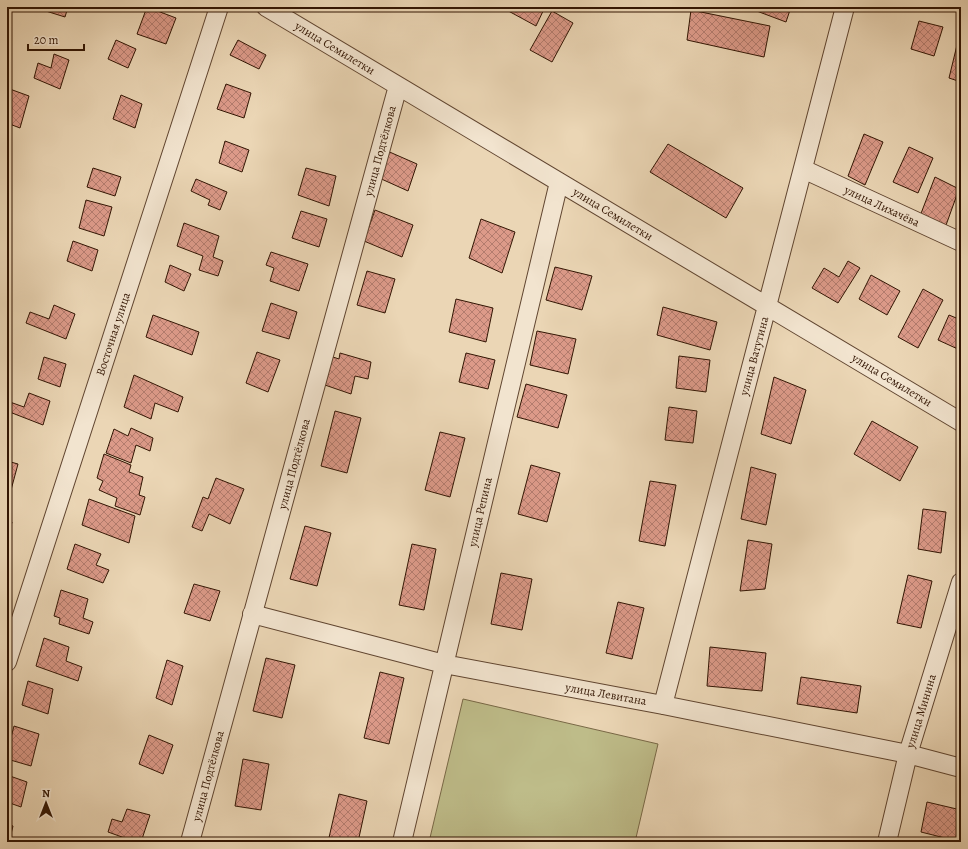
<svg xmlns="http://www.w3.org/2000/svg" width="968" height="849" viewBox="0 0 968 849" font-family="Alegreya,serif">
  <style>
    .green { fill: #bebc89; stroke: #786846 }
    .building { fill: url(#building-cross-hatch); stroke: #321503 }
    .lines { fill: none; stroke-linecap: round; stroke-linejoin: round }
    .minor-casing { stroke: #604530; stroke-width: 20 }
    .minor { stroke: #f2e4cf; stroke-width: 18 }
    .labels { text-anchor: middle; stroke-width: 3; stroke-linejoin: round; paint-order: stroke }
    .street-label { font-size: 12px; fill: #321503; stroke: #f2e4cf }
  </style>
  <defs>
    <pattern id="building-cross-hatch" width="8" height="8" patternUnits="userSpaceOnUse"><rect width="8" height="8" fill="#dc9a89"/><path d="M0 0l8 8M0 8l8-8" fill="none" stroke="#b37c6e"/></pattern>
  </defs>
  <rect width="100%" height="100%" fill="#ebd6b5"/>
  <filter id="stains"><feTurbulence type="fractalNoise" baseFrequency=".005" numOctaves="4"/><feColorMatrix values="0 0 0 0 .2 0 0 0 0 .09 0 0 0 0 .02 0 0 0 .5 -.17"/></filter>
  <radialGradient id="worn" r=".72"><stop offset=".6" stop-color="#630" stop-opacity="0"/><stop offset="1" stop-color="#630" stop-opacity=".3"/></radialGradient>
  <!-- green -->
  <path class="green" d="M463 699 658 744 635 842H429Z"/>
  <!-- building -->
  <path class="building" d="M33 7H68L65 17Z
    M147 7 176 18 166 44 137 34Z
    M501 7H545L536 26Z
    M746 7H791L786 22Z
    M691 10 770 26 764 57 687 40Z
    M552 11 573 23 552 62 530 50Z
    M919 21 943 27 934 56 911 49Z
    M116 40 136 49 128 68 108 59Z
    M238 40 266 55 259 69 230 55Z
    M957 45 961 46V82L949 78Z
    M54 54 69 60 60 89 34 78 38 63 51 68Z
    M226 84 251 93 244 118 217 109Z
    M7 88 29 96 20 128 7 123Z
    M121 95 142 104 135 128 113 119Z
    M864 134 883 142 865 185 848 176Z
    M225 141 249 150 242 172 219 163Z
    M668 144 743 188 726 218 650 172Z
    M909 147 933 158 918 193 893 182Z
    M385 150 417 164 408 191 377 177Z
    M93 168 121 177 115 196 87 187Z
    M306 168 336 176 329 206 298 195Z
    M935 177 959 189 945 228 920 216Z
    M196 179 227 192 220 210 208 205 210 200 191 191Z
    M86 200 112 207 104 236 79 228Z
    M375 210 413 225 402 257 364 241Z
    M301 211 327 219 319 247 292 238Z
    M481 219 515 232 502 273 469 258Z
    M184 223 219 236 213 257 223 261 218 276 199 270 203 256 177 246Z
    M73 241 98 250 92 271 67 261Z
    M271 252 308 264 299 291 270 281 274 268 266 265Z
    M848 261 860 268 838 303 812 288 824 268 839 277Z
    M170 265 191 274 184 291 165 282Z
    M555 267 592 276 582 310 546 300Z
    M367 271 395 279 385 313 357 305Z
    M871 275 900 291 887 315 859 299Z
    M923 289 943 300 918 348 898 337Z
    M456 299 493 308 486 342 449 332Z
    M271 303 297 312 289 339 262 331Z
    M54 305 75 314 66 339 26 323 30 312 49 319Z
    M663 307 717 322 710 350 657 335Z
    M153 315 199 332 192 355 146 337Z
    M949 315 961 320 960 350 938 340Z
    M537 331 576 339 568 374 530 365Z
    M257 352 280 360 268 392 246 383Z
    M340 353 371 362 368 379 355 376 351 394 322 384 330 356 339 359Z
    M466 353 495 360 488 389 459 382Z
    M679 356 710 360 706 392 676 388Z
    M44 357 66 364 60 387 38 379Z
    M134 375 183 397 178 412 155 403 151 419 124 407Z
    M774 377 806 390 791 444 761 434Z
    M526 384 567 395 558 428 517 417Z
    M29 393 50 401 43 425 7 411V401L24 407Z
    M669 407 697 411 693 443 665 440Z
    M335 411 361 418 347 473 321 466Z
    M872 421 918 447 900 481 854 454Z
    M131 428 153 438 150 451 136 445 131 463 106 453 114 429 128 436Z
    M440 432 465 438 450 497 425 490Z
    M104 454 131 465 129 472 143 477 139 495 145 497 140 515 115 506 117 498 99 490 103 481 97 478Z
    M7 461 18 464 11 490 7 489Z
    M531 465 560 473 547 522 518 514Z
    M751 467 776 474 766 525 741 519Z
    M216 478 244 489 230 524 209 514 202 531 192 527 203 497 208 499Z
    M650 481 676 485 665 546 639 541Z
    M89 499 135 516 129 543 82 525Z
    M923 509 946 512 941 553 918 549Z
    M7 519 12 522 8 537 7 536Z
    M305 526 331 533 317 586 290 579Z
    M748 540 772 544 765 589 740 591Z
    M75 544 101 554 96 565 109 570 103 583 67 569Z
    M412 544 436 549 424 610 399 605Z
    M501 573 532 579 522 630 491 624Z
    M908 575 932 581 921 628 897 623Z
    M194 584 220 591 210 621 184 613Z
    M61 590 88 599 83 618 93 622 89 634 59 624 60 618 54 616Z
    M618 602 644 608 632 659 606 653Z
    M44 638 69 647 66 661 82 667 78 681 36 666Z
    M710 647 766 653 762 691 707 686Z
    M266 658 295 665 282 718 253 711Z
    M167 660 183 666 172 705 156 698Z
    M380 672 404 678 389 744 364 738Z
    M801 677 861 686 857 713 797 704Z
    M28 681 53 689 48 714 22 705Z
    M14 726 39 734 31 766 7 759V753Z
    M149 735 173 745 163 774 139 764Z
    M243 759 269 764 261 810 235 806Z
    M7 775 27 782 21 807 7 802Z
    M339 794 367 801 358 842H328Z
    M927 802 961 810V842L921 832Z
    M127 809 150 815 141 842H136L108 832 112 819 122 822Z
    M7 824 13 826 9 842H7Z"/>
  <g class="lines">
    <defs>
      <path id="minor" d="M266 7 961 422
        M803 169 961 242
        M252 614 444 664 663 705 908 754 961 768
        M7 662 219 7
        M663 705 845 7
        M190 842 398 86
        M402 842 559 182
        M887 842 908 754 961 582"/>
    </defs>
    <!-- minor casing -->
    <use href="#minor" class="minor-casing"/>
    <!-- minor -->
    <use href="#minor" class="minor"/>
  </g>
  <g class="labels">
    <!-- street labels -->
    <g class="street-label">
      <text transform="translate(335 48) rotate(31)" y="4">улица Семилетки</text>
      <text transform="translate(380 151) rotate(-75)" y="4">улица Подтёлкова</text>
      <text transform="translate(882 206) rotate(25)" y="4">улица Лихачёва</text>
      <text transform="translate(613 214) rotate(31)" y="4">улица Семилетки</text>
      <text transform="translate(113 334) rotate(-72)" y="4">Восточная улица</text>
      <text transform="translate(754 356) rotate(-75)" y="4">улица Ватутина</text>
      <text transform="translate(892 380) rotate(31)" y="4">улица Семилетки</text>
      <text transform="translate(294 464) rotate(-75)" y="4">улица Подтёлкова</text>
      <text transform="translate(480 512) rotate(-77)" y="4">улица Репина</text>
      <text transform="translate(606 694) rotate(10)" y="4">улица Левитана</text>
      <text transform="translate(921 711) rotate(-73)" y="4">улица Минина</text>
      <text transform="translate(208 776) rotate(-75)" y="4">улица Подтёлкова</text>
    </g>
  </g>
  <!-- margin -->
  <rect width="968" height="849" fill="none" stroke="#ebd6b5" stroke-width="24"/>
  <rect x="8" y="8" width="952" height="833" fill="none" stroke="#321503" stroke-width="2"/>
  <rect x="12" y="12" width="944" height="825" fill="none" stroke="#321503"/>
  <!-- north arrow -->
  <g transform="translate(46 803)" stroke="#f2e4cf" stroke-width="3" paint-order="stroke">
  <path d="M0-3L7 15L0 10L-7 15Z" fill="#321503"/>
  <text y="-6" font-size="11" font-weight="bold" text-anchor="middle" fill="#321503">N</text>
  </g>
  <!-- scale -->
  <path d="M28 44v6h56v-6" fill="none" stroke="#321503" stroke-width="2"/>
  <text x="34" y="44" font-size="12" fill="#321503" stroke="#f2e4cf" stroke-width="3" paint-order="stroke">20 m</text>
  <rect width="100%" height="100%" filter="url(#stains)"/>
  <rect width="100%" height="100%" fill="url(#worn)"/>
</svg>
